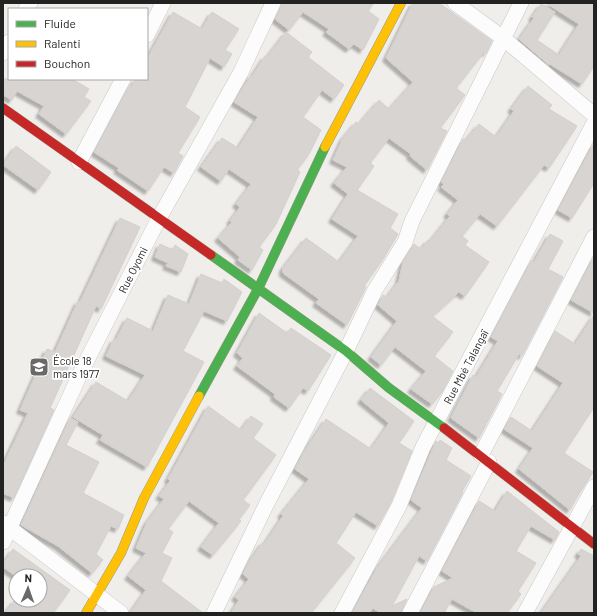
<svg xmlns="http://www.w3.org/2000/svg" width="597" height="616" viewBox="0 0 597 616" font-family="Barlow,sans-serif">
  <style>
    .building { fill: #d7d4d2; stroke: #d3d0cc; filter: url(#shadow) }
    .lines { fill: none; stroke-linecap: round; stroke-linejoin: round }
    .street-casing { stroke: #c9c8c7; stroke-width: 16 }
    .fast-casing { stroke: #999a82; stroke-width: 10 }
    .slow-casing { stroke: #999a82; stroke-width: 10 }
    .jam-casing { stroke: #999a82; stroke-width: 10 }
    .street { stroke: #fdfcfc; stroke-width: 15 }
    .fast { stroke: #4caf50; stroke-width: 9 }
    .slow { stroke: #ffc107; stroke-width: 9 }
    .jam { stroke: #c62828; stroke-width: 9 }
    .labels { text-anchor: middle; stroke-width: 3.5; stroke-linejoin: round; paint-order: stroke }
    .street-label { font-size: 11px; fill: #222; stroke: #fff }
    .poi-label { font-size: 11px; fill: #222; stroke: #fff; text-anchor: start }
  </style>
  <defs>
    <filter id="shadow"><feDropShadow dx="-3.5" dy="3.5" stdDeviation="1" flood-color="#0004"/></filter>
  </defs>
  <rect width="100%" height="100%" fill="#f0eeeb"/>
  <!-- building -->
  <path class="building" d="M282 3H374L368 11 379 19 363 50 354 44 349 49 326 32 329 29 303 12 289 30 275 19Z
    M413 3H439L492 41 486 53 484 52 456 88 465 95 440 128 447 131 427 170 410 156 411 154 389 138 370 163 374 166 357 190 398 214 390 228 398 234 383 259 364 286 366 287 347 325 316 303 319 299 283 273V268L306 238 339 262 358 236 332 219 348 194 334 183 347 167 333 160 343 138 356 122 359 124 379 100 389 109 413 82 386 58Z
    M546 3H594V66L582 84 550 64 549 65 519 39 534 18 532 17 541 4 555 12 537 40 559 55 579 24Z
    M173 12 202 29 212 12 239 29 225 50 232 54 224 67 210 58 185 107 200 117 178 153 183 156 174 173 164 167 148 191 117 170 119 168 94 152 129 86 131 87 136 79H147V59Z
    M286 32 312 52 308 57 344 85 334 99 322 90 303 117 321 130 309 154 297 170 300 172 276 224 259 247 263 250 252 270 238 260 240 257 218 238 232 222 230 221 240 207 236 204 251 184 229 169 221 181 201 167 222 138 238 148 258 117 234 102 251 75 252 76 265 56 267 57Z
    M3 79H72L89 89 84 97 91 101 66 134 39 114 44 106 17 91 12 100 3 95Z
    M528 86 552 105 549 109 577 126 549 168 544 165 497 226 480 214 462 236 468 241 465 245 489 262 465 296 459 292 432 316 453 332 434 356 453 371 442 392 432 404 411 389 426 371 395 347 381 365 371 357 397 321 378 305 383 295 387 297 399 281 403 262 414 244 421 249 428 240 430 241 450 216 447 214 458 200 441 187 444 184 441 182 463 139 466 140 479 124 496 137 514 111 511 109Z
    M594 143V183L572 218 558 210Z
    M16 146 51 172 38 190 3 165Z
    M120 218 140 227 101 309 96 306 50 408 54 410 14 498 3 493V466L28 413 20 410 47 349 55 352 78 301 80 302Z
    M550 234 563 241 548 269 563 277 522 356 519 354 497 391 502 394 479 438 451 418 473 375 476 377 498 341 491 337 531 261 534 262Z
    M160 244 173 250 175 245 188 254 181 272 166 266 168 263 155 257Z
    M594 257V313L571 300Z
    M201 274 222 283 224 279 242 292 227 321 204 311 183 351 204 362 147 467 100 440 103 435 73 417 96 382 128 401 145 375 106 356 114 339 116 340 127 318 153 331 168 295 189 304Z
    M259 313 287 333 291 328 331 355 308 391 303 388 289 408 274 397 275 394 237 366 243 358 237 353Z
    M594 315V407L564 453 593 472 577 497 570 510 519 469 533 448 504 429 511 417 532 431 563 383 537 366 555 331 575 344Z
    M370 388 414 421 399 443 412 451 391 502 378 526 356 512 336 543 355 558 311 613H231L239 600 235 597 249 579 243 574 248 564 263 542 265 543 283 516 281 514 309 479 295 469 304 452 326 419 371 449 389 423 361 400Z
    M208 406 241 430 251 416 263 424 253 438 276 455 243 500 250 505 239 519 241 521 213 555 201 547 219 523 189 501 168 529 173 532 162 553 172 558 161 581 203 613H130L146 590 128 576 146 553 136 548 147 522 164 499 159 496 170 481 168 479Z
    M70 418 78 422 66 445 99 462 83 493 124 515 118 529 111 526 96 554 103 560 92 573 58 546 21 525Z
    M440 440 452 448 446 460 471 476 462 491 463 492 427 561 419 556 392 606 407 599 401 613H376L379 612 373 608 369 613H352L377 568 422 508 411 500 436 441 439 443Z
    M507 491 559 532 555 540 531 526 516 551 536 563 518 591 521 594 507 613H477L452 599 444 613H420L434 587 453 578 442 571 479 501 495 511Z
    M13 549 70 590 53 613H5L15 600H40V576H16L3 567V564Z
    M581 549 594 556V613H541L581 556 578 554Z"/>
  <g class="lines">
    <defs>
      <path id="street" d="M455 3 503 38 594 115
        M26 9 30 3
        M147 35 163 3
        M3 53 9 42
        M79 162 123 79
        M481 455 594 237
        M3 523 121 613
        M3 542 82 370 158 220 241 72 273 3
        M214 613 265 507 346 351 375 290 405 242 412 221 521 3
        M342 613 399 506 423 447 594 123
        M410 613 489 462
        M525 613 594 487"/>
      <path id="fast" d="M211 255 346 351 389 388 444 428
        M199 396 258 289 325 147"/>
      <path id="slow" d="M325 147 401 3
        M86 613 121 553 144 498 199 396"/>
      <path id="jam" d="M3 108 211 255
        M444 428 594 544"/>
    </defs>
    <!-- street casing -->
    <use href="#street" class="street-casing"/>
    <!-- fast casing -->
    <use href="#fast" class="fast-casing"/>
    <!-- slow casing -->
    <use href="#slow" class="slow-casing"/>
    <!-- jam casing -->
    <use href="#jam" class="jam-casing"/>
    <!-- street -->
    <use href="#street" class="street"/>
    <!-- fast -->
    <use href="#fast" class="fast"/>
    <!-- slow -->
    <use href="#slow" class="slow"/>
    <!-- jam -->
    <use href="#jam" class="jam"/>
  </g>
  <!-- icons -->
  <defs>
    <symbol id="school-square" viewBox="-11 -11 22 22"><rect x="-9" y="-9" width="18" height="18" rx="4" fill="#6a6968" stroke="#fff"/><path d="M0-5L7-2L0 1L-7-2ZM-4 1L0 2.5L4 1V4Q0 6-4 4Z" fill="#fff"/></symbol>
  </defs>
  <g fill-rule="evenodd">
    <use href="#school-square" x="28" y="356" width="22" height="22"/>
  </g>
  <g class="labels">
    <!-- street labels -->
    <g class="street-label">
      <text transform="translate(133 270) rotate(-63)" y="4">Rue Oyomi</text>
      <text transform="translate(466 367) rotate(-62)" y="4">Rue Mbé Talangaï</text>
    </g>
    <!-- poi labels -->
    <g class="poi-label">
      <text x="53" y="365">École 18<tspan x="53" dy="13">mars 1977</tspan></text>
    </g>
  </g>
  <!-- border -->
  <rect width="597" height="616" fill="none" stroke="#222222" stroke-width="8"/>
  <!-- legend -->
  <rect x="8" y="8" width="140" height="72" fill="#ffffff" stroke="#a7a7a7"/>
  <rect x="16" y="21" width="20" height="6" fill="#4caf50" stroke="#a7a7a7"/>
  <text x="44" y="28" font-size="12" fill="#222222">Fluide</text>
  <rect x="16" y="41" width="20" height="6" fill="#ffc107" stroke="#a7a7a7"/>
  <text x="44" y="48" font-size="12" fill="#222222">Ralenti</text>
  <rect x="16" y="61" width="20" height="6" fill="#c62828" stroke="#a7a7a7"/>
  <text x="44" y="68" font-size="12" fill="#222222">Bouchon</text>
  <!-- north arrow -->
  <g transform="translate(28 588) rotate(2)"><circle r="19" fill="#ffffff" stroke="#a7a7a7"/>
  <path d="M0-3L7 15L0 10L-7 15Z" fill="#6a6968"/>
  <text y="-6" font-size="11" font-weight="bold" text-anchor="middle" fill="#222222">N</text>
  </g>
</svg>
